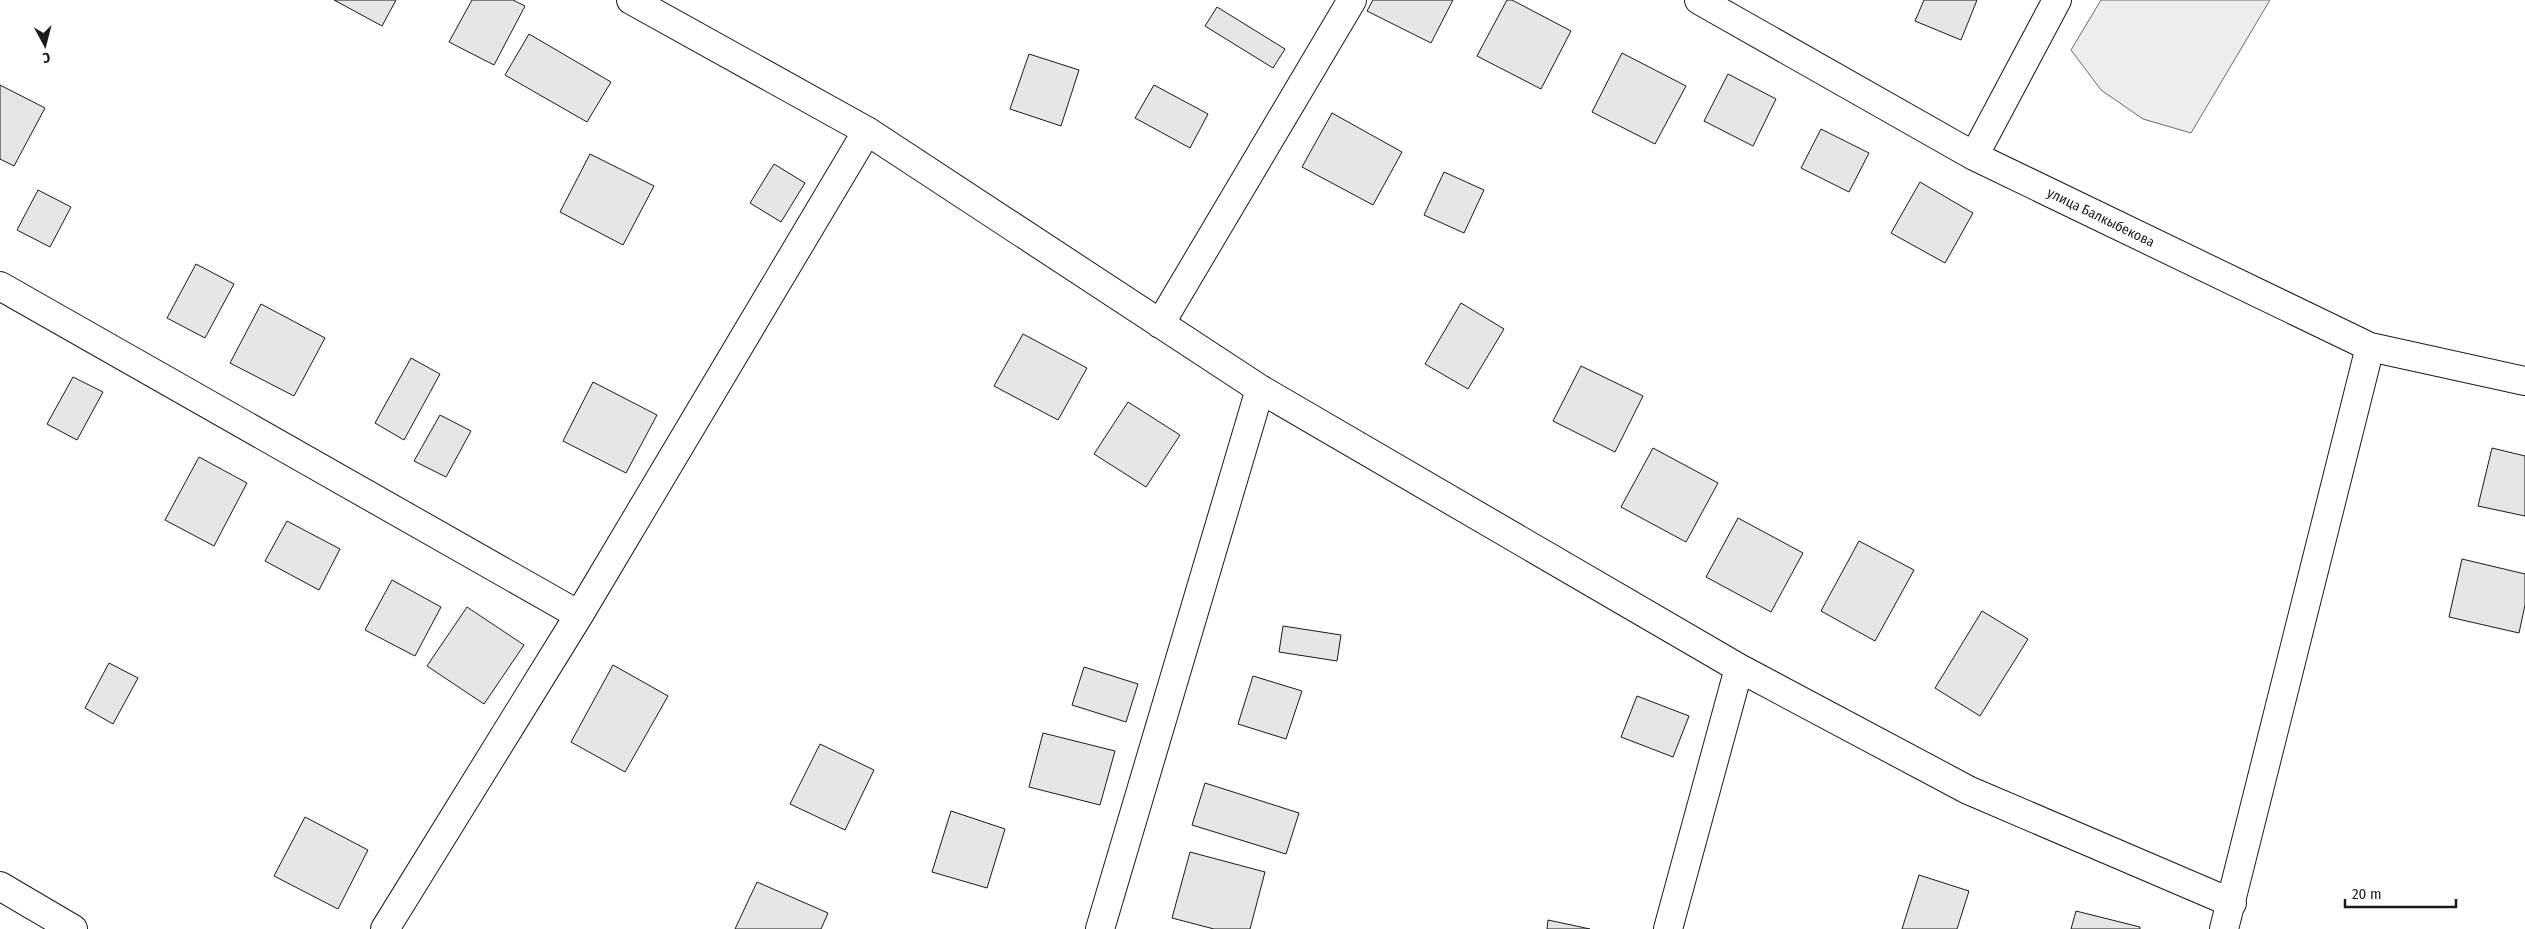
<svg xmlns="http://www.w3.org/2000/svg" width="2525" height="929" viewBox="0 0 2525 929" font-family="'Fira Sans Condensed',sans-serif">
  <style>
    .pitch { fill: #ededed; stroke: #6a6a6a }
    .building { fill: #e6e6e6; stroke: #1a1a1a }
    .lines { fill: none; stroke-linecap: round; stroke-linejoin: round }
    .street-casing { stroke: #1a1a1a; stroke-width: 30 }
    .street { stroke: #fff; stroke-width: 28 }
    .labels { text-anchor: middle; stroke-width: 4; stroke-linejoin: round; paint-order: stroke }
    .street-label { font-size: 14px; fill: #1a1a1a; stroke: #fff }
  </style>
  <rect width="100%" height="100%" fill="#fff"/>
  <!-- pitch -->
  <path class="pitch" d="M2101 0H2270L2191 133 2143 119 2101 90 2071 50Z"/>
  <!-- building -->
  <path class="building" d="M334 0H396L382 26Z
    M472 0H513L525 6 494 65 449 42Z
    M1373 0H1453L1431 43 1367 11Z
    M1507 0H1512L1571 31 1541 89 1477 56Z
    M1924 0H1977L1961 40 1915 21Z
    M1217 7 1285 49 1273 68 1205 26Z
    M529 34 611 82 587 122 505 75Z
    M1622 53 1686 86 1655 144 1592 112Z
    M1029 54 1079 70 1061 126 1010 109Z
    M1728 74 1776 99 1753 146 1704 121Z
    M0 85 45 108 14 166 0 159Z
    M1154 85 1208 114 1190 148 1135 118Z
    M1332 113 1402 152 1373 205 1302 167Z
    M1821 129 1869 153 1849 192 1801 168Z
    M590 154 654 186 623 245 560 212Z
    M774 164 805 183 781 222 750 203Z
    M1444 172 1484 190 1464 233 1424 215Z
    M1920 182 1973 213 1945 263 1891 233Z
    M38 190 71 207 50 247 17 230Z
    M196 264 234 284 205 338 167 318Z
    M1461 303 1504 329 1468 389 1425 364Z
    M261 304 325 338 294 396 230 363Z
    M1023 334 1087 368 1058 420 994 386Z
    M411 358 440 374 404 440 375 423Z
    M1581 366 1643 396 1615 452 1553 421Z
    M73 377 103 392 77 440 47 424Z
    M593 382 657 415 626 473 563 441Z
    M1128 402 1180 435 1146 487 1094 454Z
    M440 415 471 431 446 477 414 461Z
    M1653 448 1718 483 1686 542 1621 507Z
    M2492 448 2525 456V516L2478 506Z
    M199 457 247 483 214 546 165 520Z
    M1738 518 1803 553 1771 612 1706 577Z
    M287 521 340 549 319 590 265 561Z
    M1859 541 1914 570 1875 641 1821 611Z
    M2462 559 2525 574V605L2519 633 2449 617Z
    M392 580 441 607 415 656 365 630Z
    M467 607 524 645 484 704 427 666Z
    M1982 611 2028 639 1980 716 1935 688Z
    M1283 626 1341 635 1337 661 1279 652Z
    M109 663 138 678 113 724 85 708Z
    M613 665 668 696 625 772 571 742Z
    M1084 667 1138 684 1126 722 1072 705Z
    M1253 676 1302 691 1286 739 1238 724Z
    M1637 696 1689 716 1673 757 1621 737Z
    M1043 733 1115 751 1100 805 1029 787Z
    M820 744 874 770 845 830 790 804Z
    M1205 783 1299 813 1286 854 1192 825Z
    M951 811 1005 829 987 888 932 872Z
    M305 817 368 850 338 909 274 876Z
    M1190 852 1265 872 1250 929H1214L1172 918Z
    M1919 875 1969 891 1957 929H1902Z
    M757 882 828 913 821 929H735Z
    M2076 911 2140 927V929H2071Z
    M1548 920 1590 929H1547Z"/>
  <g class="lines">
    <defs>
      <path id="street" d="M631 0 867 131 1260 389 1739 668 1968 790 2232 903
        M1699 0 1974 156 2370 347 2525 381
        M1974 156 2057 0
        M0 286 579 615
        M1160 324 1352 0
        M0 886 73 929
        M385 929 579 615 867 131
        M1100 929 1260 389
        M1668 929 1739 668
        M2224 929 2370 347"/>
    </defs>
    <!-- street casing -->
    <use href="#street" class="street-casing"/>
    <!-- street -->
    <use href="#street" class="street"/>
  </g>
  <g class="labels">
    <!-- street labels -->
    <g class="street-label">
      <text transform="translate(2101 217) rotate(26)" y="5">улица Балкыбекова</text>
    </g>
  </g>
  <!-- north arrow -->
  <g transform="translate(45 45) rotate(173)" stroke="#ffffff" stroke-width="4" paint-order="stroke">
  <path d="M0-4L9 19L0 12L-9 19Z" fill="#1a1a1a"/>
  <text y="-8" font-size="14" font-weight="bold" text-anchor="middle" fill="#1a1a1a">С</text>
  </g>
  <!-- scale -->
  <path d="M2345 899v8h111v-8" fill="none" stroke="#1a1a1a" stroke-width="2.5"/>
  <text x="2352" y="899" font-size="15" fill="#1a1a1a" stroke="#ffffff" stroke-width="4" paint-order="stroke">20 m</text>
</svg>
